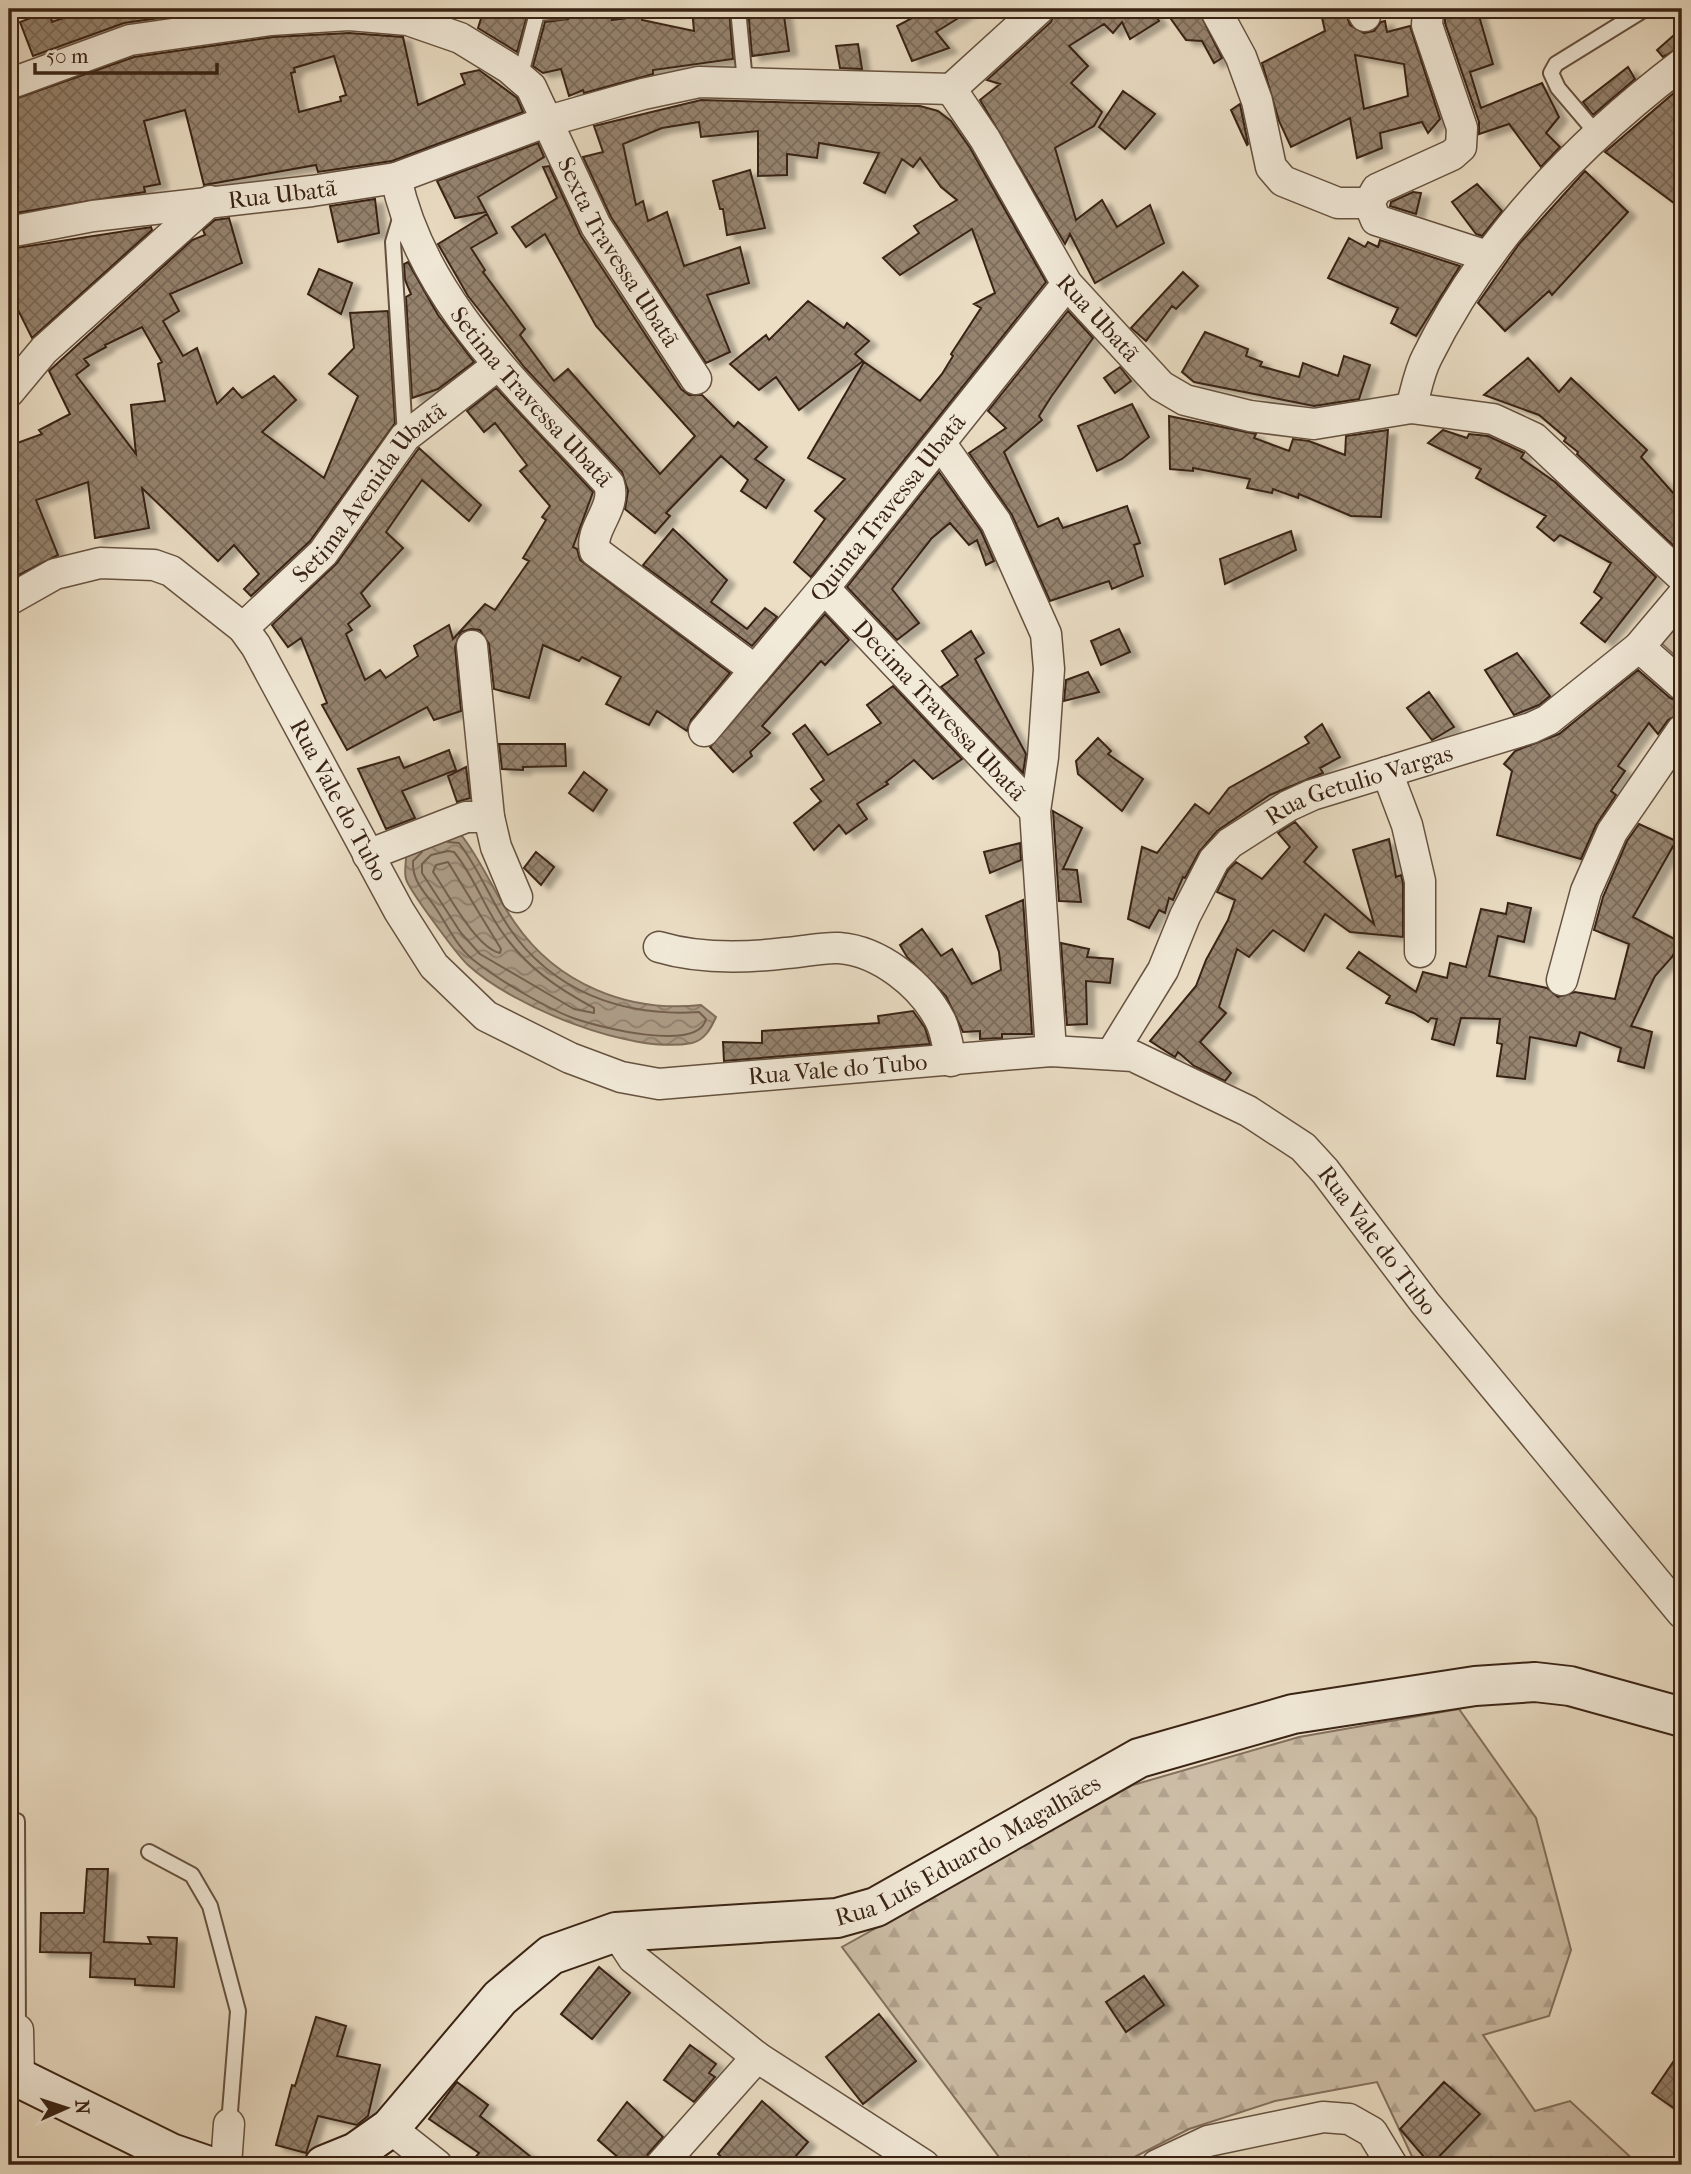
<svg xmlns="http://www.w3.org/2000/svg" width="1691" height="2174" viewBox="0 0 1691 2174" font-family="'IM FELL French Canon',serif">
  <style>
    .forest { fill: url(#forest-firs); stroke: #83705e; stroke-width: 2 }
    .park { fill: url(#park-tufts); stroke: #83705e; stroke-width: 2 }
    .water { fill: url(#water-waves); stroke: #7f6d5a; stroke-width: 2 }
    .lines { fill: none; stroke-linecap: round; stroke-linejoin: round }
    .shore { stroke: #74604e; stroke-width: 2 }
    .building { fill: url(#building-cross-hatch); stroke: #392314; stroke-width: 2; fill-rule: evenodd; filter: url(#shadow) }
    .lane-casing { stroke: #665240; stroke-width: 18 }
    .street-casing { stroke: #665240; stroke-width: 33 }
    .secondary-casing { stroke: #392314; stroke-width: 42 }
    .lane { stroke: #f2ead9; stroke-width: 14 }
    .street { stroke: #f2ead9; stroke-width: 30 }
    .secondary { stroke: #f2ead9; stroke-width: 38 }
    .labels { text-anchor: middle; stroke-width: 6; stroke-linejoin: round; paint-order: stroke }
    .street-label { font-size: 24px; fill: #392314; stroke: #f2ead9 }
  </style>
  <defs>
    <pattern id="forest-firs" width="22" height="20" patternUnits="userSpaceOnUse" patternTransform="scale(1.75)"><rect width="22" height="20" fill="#cdbea7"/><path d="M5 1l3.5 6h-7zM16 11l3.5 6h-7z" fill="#b1a38f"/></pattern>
    <pattern id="park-tufts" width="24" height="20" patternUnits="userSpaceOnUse" patternTransform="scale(1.75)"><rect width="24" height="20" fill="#cdbea7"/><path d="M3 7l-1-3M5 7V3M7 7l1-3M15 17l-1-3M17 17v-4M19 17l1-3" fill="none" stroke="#b1a38f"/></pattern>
    <pattern id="water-waves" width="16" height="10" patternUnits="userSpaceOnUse" patternTransform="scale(1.75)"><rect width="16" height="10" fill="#ae9e89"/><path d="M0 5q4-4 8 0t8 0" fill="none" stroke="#8f806f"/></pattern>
    <pattern id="building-cross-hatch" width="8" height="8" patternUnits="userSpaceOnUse" patternTransform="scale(1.75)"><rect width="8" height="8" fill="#968470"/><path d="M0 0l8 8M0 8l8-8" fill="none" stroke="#7b6c5b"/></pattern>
    <filter id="shadow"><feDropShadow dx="8" dy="4.5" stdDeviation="2" flood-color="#0004"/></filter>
  </defs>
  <rect width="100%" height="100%" fill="#ebdec5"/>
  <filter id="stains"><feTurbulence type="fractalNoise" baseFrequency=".00286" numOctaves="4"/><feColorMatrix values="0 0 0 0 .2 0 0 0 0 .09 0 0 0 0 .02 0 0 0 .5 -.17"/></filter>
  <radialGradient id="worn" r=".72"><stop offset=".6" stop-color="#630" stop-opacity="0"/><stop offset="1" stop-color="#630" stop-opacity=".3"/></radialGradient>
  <!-- forest -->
  <path class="forest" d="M1459 1709 1536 1818 1571 1950 1549 2016 1483 2035 1535 2111 1570 2101 1639 2165H1416L1377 2082 1275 2101 1189 2129 1119 2165H1005L842 1947 1133 1785 1299 1737Z"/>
  <!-- park -->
  <path class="park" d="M1682 612V662L1658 640Z"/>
  <!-- water -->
  <path class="water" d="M447 835 462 836C483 863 495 895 515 923 557 984 628 1013 701 1005L716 1017C711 1028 705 1040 692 1043 631 1055 512 1006 468 965 458 956 409 890 406 879 404 873 406 863 406 857L423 841Z"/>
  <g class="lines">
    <!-- shore -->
    <path class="shore" d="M448 851 454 852C474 876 484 907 502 932 526 967 557 988 594 1008V1013L574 1009 480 954 461 933 422 873V864L431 855Z
      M422 852 413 861C412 881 424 891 435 907 448 926 457 948 476 962 499 980 546 1008 573 1018 598 1027 698 1053 706 1019L699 1012C623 1017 552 992 508 926 490 899 479 869 459 843L448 842
      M448 862 501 949 500 953C475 947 448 893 433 872L436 865Z"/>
  </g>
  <!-- building -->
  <path class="building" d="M90 9H195V13L124 23 33 56 20 22 49 11 52 22Z
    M484 9H529L517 52 478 28Z
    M578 9H615L612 20 642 16V20L694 31 692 9H729L733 59 653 70V74L584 93 583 90 569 96 561 69 543 73 533 66 545 22 568 19 573 10Z
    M748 9H783L789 51 752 56Z
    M929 9H973L936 32 949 48 912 61 897 26Z
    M1056 9H1151L1159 21 1130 39 1122 22 1113 33 1104 24 1069 46 1088 66 1071 83 1102 112 1094 126 1055 148 1076 220 1102 200 1117 227 1150 205 1164 243 1095 283 1070 234 1065 244 980 100 1000 84 987 80 1051 22Z
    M1188 9H1198L1222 58 1214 63 1202 41 1186 40 1171 19Z
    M1320 9H1344L1350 25 1364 33 1374 31 1381 22 1385 21 1387 32 1410 26 1440 119 1428 133 1422 122 1380 133 1382 148 1357 158 1350 118 1291 147 1279 121 1262 63 1325 31ZM1355 55 1404 64 1408 96 1364 109Z
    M1453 9H1477L1493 64 1470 72 1481 108 1542 83 1559 117 1546 133 1560 147 1541 167 1509 124 1479 134V122L1445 23V18L1457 15Z
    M1682 28V47L1663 57 1657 50Z
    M349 33 403 37 418 105 465 84 461 74 479 70 517 98 523 112 392 161 318 172 316 165 204 185 185 110 144 121 160 184 144 187 145 192 9 214V101L134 57 273 37ZM334 56 346 95 340 97 341 101 299 112 291 73 295 72 294 68Z
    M858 44 862 69 840 68 836 46Z
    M1628 67 1635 79 1593 115 1583 102Z
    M1682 86V209L1605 152Z
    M1123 91 1155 114 1125 149 1099 127Z
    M701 100 920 106 938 111 951 121 970 148 1046 282 811 577 794 562 825 519 815 511 845 479 808 458 864 362 920 401 942 374 953 356 951 354 981 308 974 304 995 293 972 229 900 275 883 258 919 233 914 226 957 200 941 187 920 158 913 167 902 159 885 193 864 183 879 153 819 143 817 158 787 154V175L758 176V131L701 137 699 122 662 128 623 144 636 205 643 201 648 221 667 212 684 266 740 247 749 283 707 295 730 352 706 363 611 217 583 157 603 152 594 126Z
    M1240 104 1248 144 1247 145 1231 110Z
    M538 143 544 157 478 197 486 212 455 218 437 181Z
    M549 166 581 236 681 389 689 395H702L734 427 738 422 767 447 755 459 784 480 766 508 741 491 748 480 721 456 666 513 670 516 655 533 625 509 628 491 622 472 525 368 468 296 438 244 487 214 497 233 471 248 485 270 483 272 525 329 520 335 554 381 568 369 660 474 695 436 596 326 545 234 526 247 512 227 557 198 543 167Z
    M750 170 765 228 727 235 723 209H720L713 181Z
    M1585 171 1628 212 1552 295 1549 291 1505 331 1478 303 1519 244Z
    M1477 184 1502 211 1482 236 1476 234 1452 202Z
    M1413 192 1421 193 1416 214 1390 206 1391 202Z
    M375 199 379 233 338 242 330 206Z
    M229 218 242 263 170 294 179 311 163 321 183 356 197 348 217 404 233 388 242 398 274 376 296 400 262 432 324 478 358 396 329 374 354 348 350 313 388 311 395 423 310 541 251 596 244 589 259 574 234 545 218 561 142 488 149 528 95 538 88 482 36 500 58 555 9 580V446L42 434 39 430 70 414 49 371 192 240 205 235 203 230 215 220ZM142 327 162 362 158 364 165 401 131 405 136 454 76 375 89 365 84 359 106 347 105 345Z
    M151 227 152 230 32 338 17 308 9 282V249Z
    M1349 238 1365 247 1368 242 1378 247 1380 240 1460 266 1416 336 1391 323 1398 308 1328 278Z
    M408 262 438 315 474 362 438 389 412 398 406 297 411 294 405 280 404 264Z
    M319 269 352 283 341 314 308 294Z
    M1183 272 1198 286 1176 309 1172 306 1146 341 1131 328Z
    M808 301 844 328 847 323 869 341 855 354 863 361 799 410 776 377 759 390 730 364 766 335 769 340Z
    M1068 311 1093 338 1051 397 1039 416 1042 420 1004 452 1038 527 1058 518 1063 528 1127 506 1140 543 1134 545 1143 576 1112 589 1109 581 1050 601 1012 515 969 453 1006 428 988 411Z
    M1205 332 1248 349 1246 356 1262 362 1260 366 1299 377 1303 363 1338 376 1344 356 1370 365 1359 399 1314 406 1194 382 1182 372Z
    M1528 358 1559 392 1571 378 1647 450 1641 457 1682 503V542L1677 549 1577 454 1578 452 1564 441 1566 438 1539 415 1484 395Z
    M1120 367 1131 381 1115 393 1104 378Z
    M496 388 593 492 573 547 577 549 580 560 730 673 691 720 687 731 657 711 649 725 606 704 621 677 582 657 579 661 543 645 529 698 494 689 489 644 480 630 471 629 461 632 455 647 461 711 434 720 427 707 347 750 322 705 327 703 301 638 288 647 272 625 337 563 419 448 481 505 469 521 422 480 386 532 403 548 361 593 370 606 348 624 352 630 346 634 365 680 380 670 386 678 418 656 414 646 449 625 453 639 485 604 495 610 529 561 523 558 546 520 542 517 550 506 520 471 527 465 495 423 484 432 467 411Z
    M1132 404 1149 437 1122 459 1097 471 1078 426Z
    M1169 416 1256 434 1254 438 1289 451 1293 439 1309 441 1345 455 1346 436 1388 430 1381 517 1351 516 1299 494 1298 498 1273 489 1272 493 1247 488 1250 479 1193 468V471L1170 469Z
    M1443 430 1467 438 1469 434 1488 436 1524 453 1521 458 1555 482 1656 577 1605 642 1581 623 1602 598 1594 592 1611 563 1560 535 1554 541 1537 527 1546 516 1476 478 1481 469 1428 443Z
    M939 472 981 531 994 561 986 565 977 540 969 545 950 523 932 538 892 589 919 623 897 640 847 587Z
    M673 529 727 580 711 602 747 629 765 608 777 617 752 646 643 565Z
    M1291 531 1296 550 1225 584 1220 559Z
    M825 614 849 640 825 665 821 661 762 726 770 733 750 752 752 756 733 772 710 747Z
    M1119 629 1130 652 1101 665 1091 641Z
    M971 631 984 653 975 659 1026 754 1023 773 941 687 958 675 942 651Z
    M1517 653 1550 696 1539 705 1514 715 1485 670Z
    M1638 670 1670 698 1682 703V713L1668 720 1658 734 1649 723 1618 766 1625 771 1611 791 1616 795 1596 825 1581 859 1497 835 1512 771 1504 764 1515 751 1559 734Z
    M1088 672 1099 692 1064 701 1066 680Z
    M893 686 962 759 933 779 914 760 886 782 888 784 857 804 867 819 846 834 839 825 814 850 794 823 821 801 811 789 824 780 793 734 805 725 828 755 881 723 867 705Z
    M1429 692 1454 727 1432 740 1407 708Z
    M1322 724 1340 757 1320 768 1323 773 1270 795 1217 831 1199 852 1185 878 1183 877 1173 900 1169 898 1165 913 1159 910 1149 928 1128 919 1142 847 1157 853 1195 804 1209 814 1229 788 1309 743 1305 737Z
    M1098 738 1111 751 1108 754 1143 779 1122 811 1078 774 1076 761Z
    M499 744H565L566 766 523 767V770L502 769Z
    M449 750 456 770 402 791 415 818 386 829 358 769 399 757 404 768Z
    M466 767 470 798 457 802 448 776Z
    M584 772 607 790 593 811 569 793Z
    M1053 811 1082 828 1063 869 1077 870 1081 902 1059 901Z
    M1295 822 1317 847 1304 862 1374 924 1353 850 1389 839 1396 877 1401 875 1403 883V937L1350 932 1325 914 1304 951 1273 930 1249 957 1237 949 1219 1007 1226 1013 1200 1042 1231 1073 1225 1081 1194 1066 1178 1052 1175 1057 1150 1041 1196 986 1206 960 1228 920 1235 900 1217 892 1228 870 1236 862 1262 879 1290 847 1278 833Z
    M1639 824 1676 841 1633 917 1680 942 1672 957 1655 976 1631 1026 1652 1032 1644 1068 1618 1061 1621 1048 1580 1032 1576 1046 1530 1037 1525 1079 1497 1076 1502 1044 1497 1043 1500 1019 1461 1018 1454 1045 1432 1039 1437 1019 1431 1018 1428 1022 1414 1013 1386 1003 1390 996 1347 968 1359 952 1416 992 1423 972 1447 978 1450 963 1466 967 1481 909 1506 914 1508 903 1531 908 1524 942 1498 936 1489 976 1547 988 1558 997 1575 992 1615 999 1629 944 1594 930 1603 897 1627 841Z
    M1020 843 1021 860 990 873 984 852Z
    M536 852 554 867 541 885 524 868Z
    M1023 900 1032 1034H1002V1038L980 1039V1031L963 1032 946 996 907 957 900 945 922 929 941 956 952 949 972 984 1001 970 999 952 986 916Z
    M1061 943 1089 949 1087 957 1113 959 1110 983 1086 981 1087 1024 1067 1025Z
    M913 1011 925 1028 930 1044 724 1061 723 1042 762 1043V1031L879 1023 878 1016Z
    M87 1869H108L104 1942 151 1944 148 1937 177 1938 174 1987 135 1985V1979L90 1977 91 1953 40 1952 41 1913H84Z
    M599 1967 630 1993 592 2039 561 2014Z
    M1144 1976 1164 2005 1126 2032 1106 2002Z
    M879 2014 916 2061 863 2104 826 2057Z
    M316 2017 346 2026 337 2056 380 2065 368 2116 357 2125 318 2116 306 2153 276 2145 292 2085 295 2086Z
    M690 2045 716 2064 709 2073 715 2077 694 2102 664 2080Z
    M1682 2049V2114L1652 2093Z
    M457 2082 488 2105 480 2116 541 2165H469L479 2153 429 2119Z
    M1444 2082 1480 2114 1431 2165 1400 2129Z
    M762 2101 808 2142 788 2165H731L718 2154Z
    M627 2102 663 2137 648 2154 644 2165H627L598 2140Z"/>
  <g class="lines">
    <defs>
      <path id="lane" d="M738 9 745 82
        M520 78 537 13 563 11 564 9
        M1598 135 1558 88 1551 73 1556 64 1645 9
        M402 212 393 242 405 435
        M17 1821 18 2030
        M149 1852 192 1875 210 1906 238 2011 229 2124"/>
      <g id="street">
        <path d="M1215 9 1241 57 1257 101 1271 167 1283 181 1338 203H1369"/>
        <path d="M1361 9 1365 16"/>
        <path d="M1428 9 1427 25 1462 128 1461 147 1452 155 1377 189 1369 203 1376 220 1487 256"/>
        <path id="s1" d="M9 84 130 40 271 20 349 15 408 20 460 38 509 68 531 87 596 226 696 379"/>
        <path id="s2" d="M951 89 985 139 1067 284 1161 386 1185 400 1250 416 1314 424 1411 408 1493 419 1534 438 1682 577"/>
        <path d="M951 89 1039 9"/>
        <path id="s3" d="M396 178C423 304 526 392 609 484 617 509 589 528 595 551L755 670"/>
        <path id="s4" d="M9 232 93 216 312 191 396 178 548 121 643 94 699 82 951 89"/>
        <path d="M9 392 44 350 210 201"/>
        <path d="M1411 408C1416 391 1419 372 1427 357 1485 239 1578 143 1682 64"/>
        <path d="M941 444 996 522 1046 634 1049 669 1043 757 1035 811 1051 1051"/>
        <path id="s5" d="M824 588 1035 811"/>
        <path id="s6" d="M9 600 55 574 100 563 154 565 171 571 243 628 256 646 399 911 434 966 486 1016 570 1058 621 1077 659 1084 1051 1051 1133 1056 1248 1111 1303 1147 1325 1171 1425 1303 1682 1613"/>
        <path id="s7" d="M243 628 323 553 405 437 498 365"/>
        <path d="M472 646 489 817 496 847 517 897"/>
        <path d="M1639 647 1682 685"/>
        <path id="s8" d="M704 731 824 588 1067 284"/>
        <path d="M1387 772 1407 825 1420 881V952"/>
        <path d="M368 855 466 817H489"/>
        <path d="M659 947C699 959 745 958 786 953 803 952 822 947 839 948 880 951 922 985 940 1020 946 1031 948 1048 951 1061"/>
        <path d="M1562 980 1586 891 1612 832 1682 730"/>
        <path id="s9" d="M1112 1053 1163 970 1185 916 1214 860 1230 843 1288 806 1312 795 1531 728 1548 720 1639 647 1682 596"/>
        <path d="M616 1932 633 1958 757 2057 924 2165"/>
        <path d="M18 2030 19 2078"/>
        <path d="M390 2128 437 2165"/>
        <path d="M226 2165 229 2124"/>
        <path d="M661 2165 757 2057"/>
        <path d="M1157 2165 1208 2141 1323 2117 1349 2119 1372 2132 1392 2165"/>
      </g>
      <g id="secondary">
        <path d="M9 2073 171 2153 206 2165"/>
        <path id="s10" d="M324 2165 356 2152 390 2128 500 1998 551 1955 616 1932 837 1918 876 1907 1139 1758 1293 1714 1475 1686 1535 1682 1570 1686 1682 1717"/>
      </g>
    </defs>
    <!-- lane casing -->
    <use href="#lane" class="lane-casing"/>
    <!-- street casing -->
    <use href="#street" class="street-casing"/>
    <!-- secondary casing -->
    <use href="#secondary" class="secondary-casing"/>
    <!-- lane -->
    <use href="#lane" class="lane"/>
    <!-- street -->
    <use href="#street" class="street"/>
    <!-- secondary -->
    <use href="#secondary" class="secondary"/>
  </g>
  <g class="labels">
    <!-- street labels -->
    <g class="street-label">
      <text dy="8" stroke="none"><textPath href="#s4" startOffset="276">Rua Ubatã</textPath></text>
      <text dy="8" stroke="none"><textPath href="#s1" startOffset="737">Sexta Travessa Ubatã</textPath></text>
      <text dy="8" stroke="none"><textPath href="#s2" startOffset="273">Rua Ubatã</textPath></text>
      <text dy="8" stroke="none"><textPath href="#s3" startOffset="261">Setima Travessa Ubatã</textPath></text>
      <text dy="8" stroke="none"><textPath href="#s7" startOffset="186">Setima Avenida Ubatã</textPath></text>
      <text dy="8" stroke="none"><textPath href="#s8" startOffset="289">Quinta Travessa Ubatã</textPath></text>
      <text dy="8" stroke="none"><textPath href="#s5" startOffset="168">Decima Travessa Ubatã</textPath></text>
      <text dy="8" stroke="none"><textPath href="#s9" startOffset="385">Rua Getulio Vargas</textPath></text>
      <text dy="8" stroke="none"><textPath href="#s6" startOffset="460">Rua Vale do Tubo</textPath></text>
      <text dy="8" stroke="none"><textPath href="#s6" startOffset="1090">Rua Vale do Tubo</textPath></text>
      <text dy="8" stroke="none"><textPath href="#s6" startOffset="1699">Rua Vale do Tubo</textPath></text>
      <text dy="8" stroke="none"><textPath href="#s10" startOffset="751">Rua Luís Eduardo Magalhães</textPath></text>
    </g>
  </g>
  <!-- margin -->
  <rect width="1691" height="2174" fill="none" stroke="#ebdec5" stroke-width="35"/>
  <rect x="10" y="10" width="1670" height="2153" fill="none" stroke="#392314" stroke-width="3.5"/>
  <rect x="18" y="18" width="1656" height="2139" fill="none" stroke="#392314" stroke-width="2"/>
  <!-- north arrow -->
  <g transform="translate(66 2108) rotate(87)" stroke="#f2ead9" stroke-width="5" paint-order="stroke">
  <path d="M0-5L12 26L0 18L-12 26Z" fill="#392314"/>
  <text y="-10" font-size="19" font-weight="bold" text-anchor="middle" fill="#392314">N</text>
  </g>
  <!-- scale -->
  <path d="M35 63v10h182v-10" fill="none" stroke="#392314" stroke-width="3.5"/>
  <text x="46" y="63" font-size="21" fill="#392314" stroke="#f2ead9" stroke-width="5" paint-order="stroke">50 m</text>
  <rect width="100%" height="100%" filter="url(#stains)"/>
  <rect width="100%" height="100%" fill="url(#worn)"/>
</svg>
